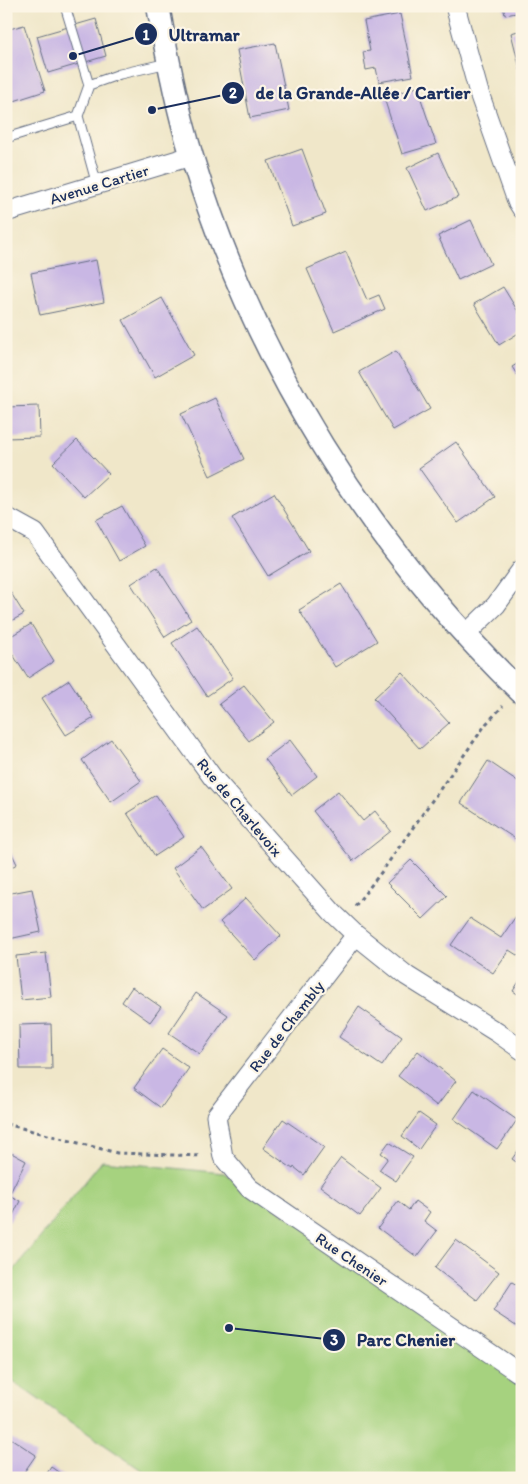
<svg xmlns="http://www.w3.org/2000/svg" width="528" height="1484" viewBox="0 0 528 1484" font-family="Itim,sans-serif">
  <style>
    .green { fill: #a6d27f; stroke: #60806e }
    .building { fill: #c9b7e4 }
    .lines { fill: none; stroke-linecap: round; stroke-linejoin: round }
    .service-casing { stroke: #666f83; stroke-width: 11 }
    .minor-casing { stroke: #666f83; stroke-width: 21 }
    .tertiary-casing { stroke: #666f83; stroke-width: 25 }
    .path { stroke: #666f83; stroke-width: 3; stroke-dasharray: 4 4; stroke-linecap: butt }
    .service { stroke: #fff; stroke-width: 9 }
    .minor { stroke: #fff; stroke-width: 19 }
    .tertiary { stroke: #fff; stroke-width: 22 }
    .labels { text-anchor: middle; stroke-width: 4.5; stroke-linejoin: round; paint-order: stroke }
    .street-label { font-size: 16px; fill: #1b2f5e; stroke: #fcf5e5 }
    .leader { fill: none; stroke: #1b2f5e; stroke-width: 2 }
    .callout-dot { fill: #1b2f5e; stroke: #fcf5e5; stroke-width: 2 }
    .mark-label { font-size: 15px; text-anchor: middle; font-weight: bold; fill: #fff }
    .callout-label { font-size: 18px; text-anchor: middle; font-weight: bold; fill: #1b2f5e; stroke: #fcf5e5; stroke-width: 4.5; stroke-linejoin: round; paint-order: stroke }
  </style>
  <rect width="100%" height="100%" fill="#fcf5e5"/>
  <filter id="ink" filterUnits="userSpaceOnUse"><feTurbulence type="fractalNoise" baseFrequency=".02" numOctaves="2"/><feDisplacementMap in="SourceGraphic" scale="10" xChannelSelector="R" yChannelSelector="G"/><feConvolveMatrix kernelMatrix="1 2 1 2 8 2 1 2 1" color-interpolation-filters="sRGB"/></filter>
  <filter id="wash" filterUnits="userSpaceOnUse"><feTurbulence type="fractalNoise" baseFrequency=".0096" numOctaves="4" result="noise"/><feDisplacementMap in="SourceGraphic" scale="20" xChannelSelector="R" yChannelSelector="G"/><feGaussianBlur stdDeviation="1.12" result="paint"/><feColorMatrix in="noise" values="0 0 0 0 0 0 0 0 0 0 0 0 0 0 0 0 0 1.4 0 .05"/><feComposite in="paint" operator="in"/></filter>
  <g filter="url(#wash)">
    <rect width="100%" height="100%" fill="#f0e7c9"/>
    <!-- green -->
    <path class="green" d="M102 1161 224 1173 522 1376V1478H153L6 1377V1280Z"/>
    <g id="blocks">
      <!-- building -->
      <path class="building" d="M503 6H522V12L505 15Z
        M400 14 413 76 379 82 376 68 366 70 363 52 370 51 364 21Z
        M96 19 106 56 48 73 37 36Z
        M24 25 45 91 11 102 6 85V30Z
        M522 30V73H521L511 33Z
        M275 43 289 110 250 118 237 50Z
        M417 87 436 144 402 154 384 98Z
        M302 149 326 214 292 226 268 161Z
        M438 153 458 197 427 211 407 168Z
        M471 220 491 264 458 280 438 236Z
        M346 252 367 300 379 295 385 309 334 331 307 269Z
        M96 260 104 302 40 315 31 273Z
        M503 287 522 318V331L499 345 474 304Z
        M162 298 194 355 155 377 123 320Z
        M396 351 430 409 393 430 359 372Z
        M522 361V382L512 367Z
        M215 398 244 459 210 476 181 414Z
        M39 406 40 437 6 438V407Z
        M77 440 109 474 84 497 53 463Z
        M456 442 495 497 458 523 419 468Z
        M274 493 309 551 268 576 232 518Z
        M122 506 145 546 119 561 96 520Z
        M157 567 191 620 165 637 131 584Z
        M341 584 377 641 335 667 299 610Z
        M6 585 24 614 6 624Z
        M31 624 54 661 28 678 6 644V639Z
        M197 626 233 678 207 696 172 643Z
        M402 672 449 723 420 749 374 698Z
        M69 680 94 718 66 735 42 698Z
        M244 685 274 722 249 741 219 704Z
        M111 739 141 781 111 802 82 760Z
        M290 740 317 776 292 795 265 759Z
        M488 761 522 784V834L517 840 461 803Z
        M338 791 363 821 375 811 391 831 353 861 313 811Z
        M156 795 184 837 155 856 127 813Z
        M6 842 17 864 6 870Z
        M201 847 232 889 203 910 173 868Z
        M411 860 447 896 423 919 387 883Z
        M32 889 41 932 9 939 6 923V894Z
        M246 898 281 936 255 960 220 922Z
        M516 916 522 920V955L520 957 509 950 493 973 451 945 470 918 501 938Z
        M46 953 51 997 21 1000 16 956Z
        M522 977V997L513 991Z
        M132 987 161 1007 150 1022 122 1002Z
        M196 993 228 1015 200 1054 169 1033Z
        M359 1007 402 1037 382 1066 339 1037Z
        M51 1024 52 1069H20L19 1025Z
        M162 1049 189 1068 161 1108 134 1088Z
        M418 1051 456 1081 437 1106 398 1076Z
        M474 1090 517 1120 497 1149 454 1119Z
        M419 1113 436 1125 419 1149 402 1136Z
        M283 1119 324 1147 304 1175 294 1167 293 1169 263 1148Z
        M389 1142 413 1157 396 1181 379 1170 388 1158 381 1153Z
        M522 1145V1166L512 1159Z
        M6 1150 26 1161 9 1195 20 1201 10 1221 6 1220Z
        M341 1158 381 1188 360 1216 320 1186Z
        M398 1201 409 1210 415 1201 430 1212 424 1221 437 1231 417 1257 378 1228Z
        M456 1240 499 1272 477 1300 435 1268Z
        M512 1282 522 1288V1330L493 1311Z
        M6 1435 36 1455 20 1478H12L6 1474Z
        M51 1467 67 1478H44Z"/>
    </g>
  </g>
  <g filter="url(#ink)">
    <use href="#blocks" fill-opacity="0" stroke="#666f83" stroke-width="1"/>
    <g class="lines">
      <defs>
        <path id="service" d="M65 6 89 85 78 116
          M89 85 120 74 168 63
          M6 138 78 116 97 185"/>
        <path id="minor" d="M455 6 479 93 517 201 522 209
          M6 212 191 156
          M6 517 35 533 213 778 333 913 356 935 407 976 498 1033 522 1050
          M465 635 496 605 522 569
          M356 935 216 1116 223 1157 249 1188 522 1375"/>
        <path id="tertiary" d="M158 6C167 57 177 108 192 157 254 361 369 545 522 693"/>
      </defs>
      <!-- service casing -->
      <use href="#service" class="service-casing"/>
      <!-- minor casing -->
      <use href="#minor" class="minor-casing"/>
      <!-- tertiary casing -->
      <use href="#tertiary" class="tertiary-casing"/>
      <!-- path -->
      <path class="path" d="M355 906 383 870 486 724 503 706
        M6 1124 117 1153 202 1156"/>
      <!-- service -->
      <use href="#service" class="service"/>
      <!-- minor -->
      <use href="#minor" class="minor"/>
      <!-- tertiary -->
      <use href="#tertiary" class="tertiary"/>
    </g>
  </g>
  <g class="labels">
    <!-- street labels -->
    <g class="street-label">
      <text transform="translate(99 184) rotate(-17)" y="6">Avenue Cartier</text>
      <text transform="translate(240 807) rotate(50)" y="6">Rue de Charlevoix</text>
      <text transform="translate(286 1026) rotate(-52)" y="6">Rue de Chambly</text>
      <text transform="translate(352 1259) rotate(34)" y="6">Rue Chenier</text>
    </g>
  </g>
  <!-- callouts -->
  <path class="leader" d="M73 56L146 34M152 110L233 93M229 1328L334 1340"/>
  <g class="callout-dot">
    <circle cx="73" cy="56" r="5"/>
    <circle cx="152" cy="110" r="5"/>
    <circle cx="229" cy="1328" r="5"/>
    <circle cx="146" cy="34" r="12"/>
    <circle cx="233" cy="93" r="12"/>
    <circle cx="334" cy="1340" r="12"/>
  </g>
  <g class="mark-label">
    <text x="146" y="40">1</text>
    <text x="233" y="98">2</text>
    <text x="334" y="1345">3</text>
  </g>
  <g class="callout-label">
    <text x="204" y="41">Ultramar</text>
    <text x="363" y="99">de la Grande-Allée / Cartier</text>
    <text x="406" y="1346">Parc Chenier</text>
  </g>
  <!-- margin -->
  <rect width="528" height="1484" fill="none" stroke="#fcf5e5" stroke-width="25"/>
</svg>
